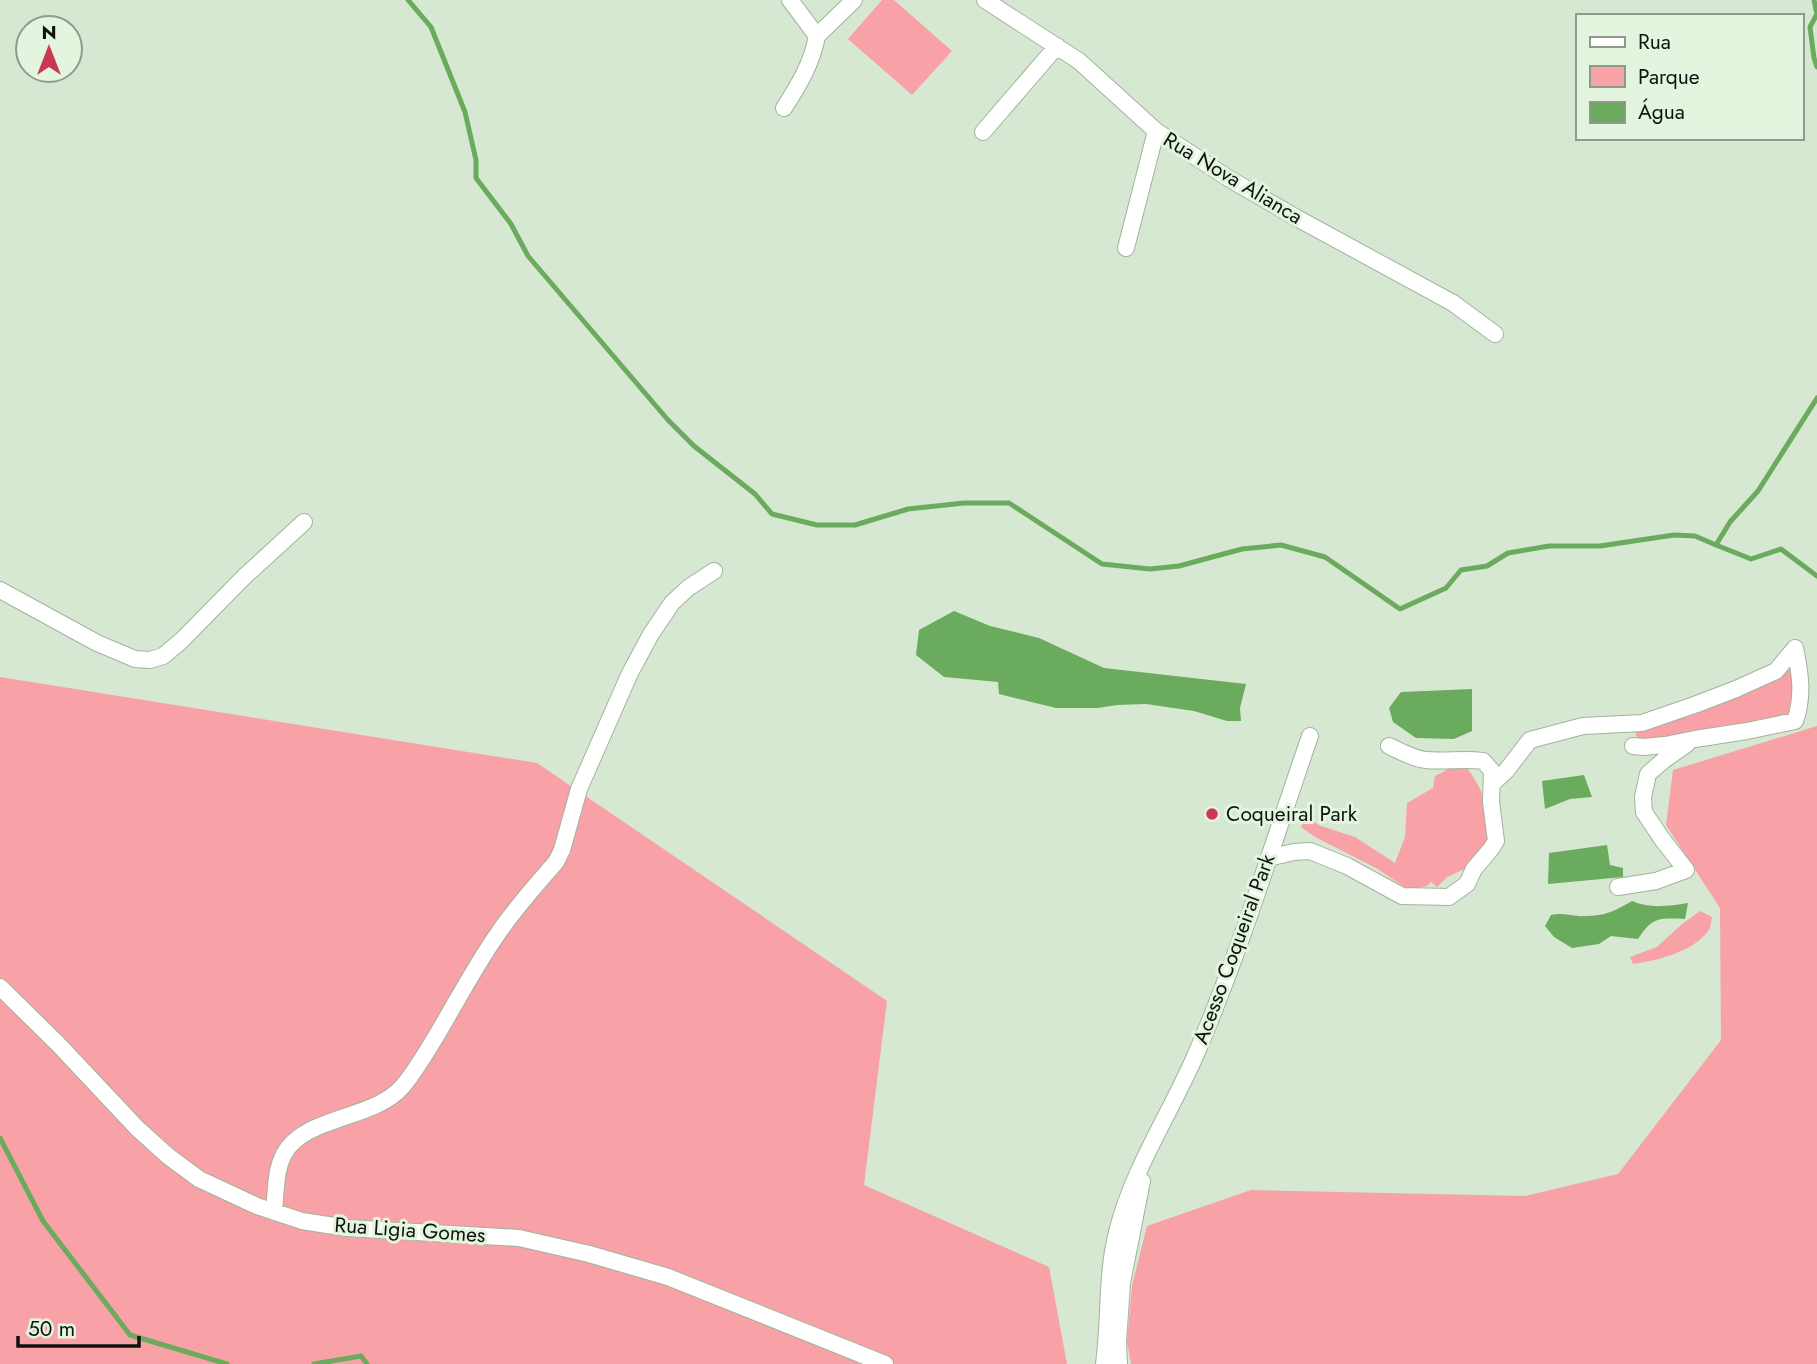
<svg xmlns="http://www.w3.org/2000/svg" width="1817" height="1364" viewBox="0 0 1817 1364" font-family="Jost,sans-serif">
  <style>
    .green { fill: #f8a1a7 }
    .water { fill: #6bab5d }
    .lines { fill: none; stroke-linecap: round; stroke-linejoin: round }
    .stream { stroke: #6bab5d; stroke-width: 5 }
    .minor-casing { stroke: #a2b39e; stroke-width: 18 }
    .minor { stroke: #fff; stroke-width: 16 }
    .poi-dot { fill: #c93952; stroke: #e3f5df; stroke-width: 2.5 }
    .labels { text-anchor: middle; stroke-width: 6; stroke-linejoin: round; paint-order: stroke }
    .street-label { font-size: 21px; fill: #0e140d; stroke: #e3f5df }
    .poi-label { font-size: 21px; fill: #0e140d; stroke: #e3f5df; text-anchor: start }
  </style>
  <rect width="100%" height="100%" fill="#d6e8d2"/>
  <!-- green -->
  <path class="green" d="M882 0H894L952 51 912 95 848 39Z
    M1792 667 1800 708 1791 718 1639 743 1635 732 1654 722 1781 676Z
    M0 677 537 763 887 1001 864 1185 1049 1267 1067 1364H0Z
    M1817 726V1364H1131L1127 1341 1132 1286 1147 1226 1251 1190 1525 1196 1618 1174 1721 1040 1720 908 1666 825 1673 770Z
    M1454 766 1467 768C1488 796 1487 810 1490 844L1467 868 1447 877 1437 887 1431 882 1427 886 1409 890 1376 868 1315 837 1301 827 1306 817 1321 826 1355 837 1395 863 1405 837 1407 803 1433 788 1435 776Z
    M1700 911 1712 917C1712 918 1710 926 1710 928 1697 951 1656 961 1633 964L1630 957 1657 947 1681 925Z"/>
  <!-- water -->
  <path class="water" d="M954 611 990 626 1039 638 1104 668 1246 684 1240 708 1241 721H1227L1194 711 1146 704 1117 705 1098 708H1056L999 694 998 682 944 677 916 655 919 630Z
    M1472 689V731L1454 739 1416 738 1393 722 1389 708 1401 692Z
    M1584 775 1592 797 1570 799 1545 809 1542 781Z
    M1607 845 1610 865 1623 868V877L1548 884 1549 853Z
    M1632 901C1651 909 1668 906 1688 903L1685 919C1659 918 1653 916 1638 939L1611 936 1599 944 1572 948 1554 937 1545 926 1551 915C1565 912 1572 917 1585 916 1605 916 1615 911 1632 901Z"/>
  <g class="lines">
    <!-- stream -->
    <path class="stream" d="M408 0 431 27 465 112 476 160V178L511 224 528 256 668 420 694 446 755 494 772 514 817 525H855L908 509 964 503H1009L1102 564 1150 569 1179 566 1242 549 1281 545 1325 557 1400 609 1446 588 1461 570 1487 566 1508 553 1549 546H1600L1674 535 1695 536 1716 545 1730 522 1758 491 1817 398
      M1814 0 1817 14
      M1817 14 1810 27 1814 58 1817 67
      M1716 545 1751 559 1781 549 1817 576
      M0 1138 43 1221 130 1335 227 1364
      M314 1364 361 1356 367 1364"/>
    <defs>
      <path id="minor" d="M985 0 1079 61 1156 131 1228 178 1295 217 1453 303 1495 334
        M817 36 854 0
        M784 108C799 85 812 63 817 36L790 0
        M983 132 1057 46
        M1126 248 1156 131
        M0 590 97 643 135 659 150 660 163 656 181 641 244 577 304 522
        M1492 784 1506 771 1530 740 1583 726 1642 723 1697 704 1736 689 1776 671 1795 648C1800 672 1804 697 1795 721L1747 731 1695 739 1665 745 1643 747 1633 746
        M1268 858 1294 852 1310 851 1347 866 1402 896 1449 897 1467 884 1474 869 1491 849 1496 841 1491 802 1492 771 1483 761C1464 758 1445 762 1426 760 1413 759 1400 751 1389 746
        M1618 887 1656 881 1686 870 1662 839 1644 812 1643 797 1648 774 1664 760 1687 744
        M0 987 58 1044 137 1128 168 1156 199 1179 257 1206 302 1221 347 1228 519 1238 589 1254 668 1277 885 1364
        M274 1212C276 1193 275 1171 284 1154 304 1116 373 1120 402 1087 415 1072 425 1054 435 1038 456 1003 475 966 499 932 516 907 536 885 556 862L562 850 579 789 630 673 651 634 672 603 688 588 714 571
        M1104 1364C1110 1320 1106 1275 1117 1232 1133 1167 1174 1108 1199 1047 1242 946 1274 840 1310 736
        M1119 1364 1118 1342 1122 1283 1142 1181"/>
    </defs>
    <!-- minor casing -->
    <use href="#minor" class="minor-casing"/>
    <!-- minor -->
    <use href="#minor" class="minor"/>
  </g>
  <!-- markers -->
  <circle class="poi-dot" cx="1212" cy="814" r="7"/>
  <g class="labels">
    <!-- street labels -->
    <g class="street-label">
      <text transform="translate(1233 178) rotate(31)" y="7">Rua Nova Alianca</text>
      <text transform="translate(1234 949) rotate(-70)" y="7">Acesso Coqueiral Park</text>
      <text transform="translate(410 1230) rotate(4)" y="7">Rua Ligia Gomes</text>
    </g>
    <!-- poi labels -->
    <g class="poi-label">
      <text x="1226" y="821">Coqueiral Park</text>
    </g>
  </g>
  <!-- legend -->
  <rect x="1576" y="14" width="228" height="126" fill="#e3f5df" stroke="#8e9b8b" stroke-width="2"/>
  <rect x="1590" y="37" width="35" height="10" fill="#ffffff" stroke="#8e9b8b" stroke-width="2"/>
  <text x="1638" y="49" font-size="21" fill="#0e140d">Rua</text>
  <rect x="1590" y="66" width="35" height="21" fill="#f8a1a7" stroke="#8e9b8b" stroke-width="2"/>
  <text x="1638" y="84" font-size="21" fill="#0e140d">Parque</text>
  <rect x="1590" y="102" width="35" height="21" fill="#6bab5d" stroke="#8e9b8b" stroke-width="2"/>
  <text x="1638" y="119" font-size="21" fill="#0e140d">Água</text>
  <!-- north arrow -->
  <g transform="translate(49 49)"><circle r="33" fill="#e3f5df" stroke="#8e9b8b" stroke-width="2"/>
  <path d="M0-5L12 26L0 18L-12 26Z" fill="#c93952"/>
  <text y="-10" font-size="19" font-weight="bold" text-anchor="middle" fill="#0e140d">N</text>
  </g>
  <!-- scale -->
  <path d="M18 1336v10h121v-10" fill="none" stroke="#0e140d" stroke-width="3.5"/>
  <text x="28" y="1336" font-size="21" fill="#0e140d" stroke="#e3f5df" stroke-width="5" paint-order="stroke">50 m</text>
</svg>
